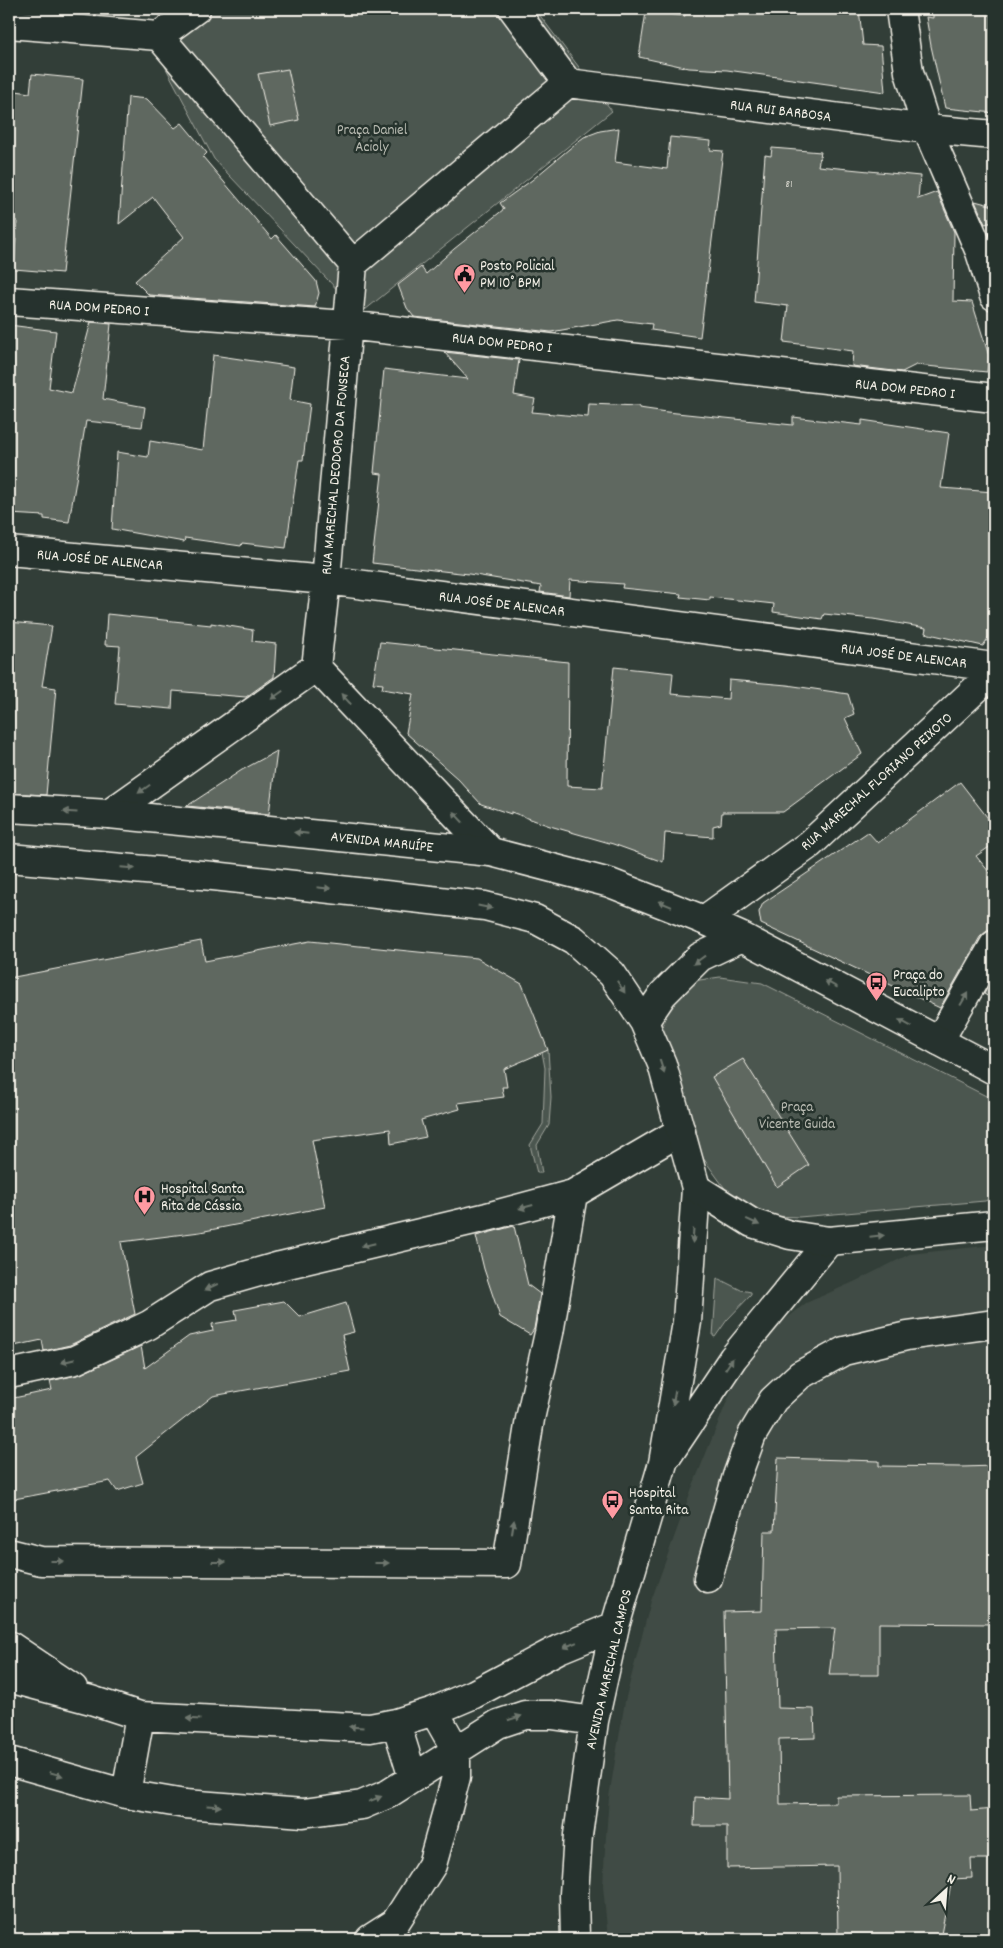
<svg xmlns="http://www.w3.org/2000/svg" width="1003" height="1948" viewBox="0 0 1003 1948" font-family="Dekko,sans-serif">
  <style>
    .built { fill: #404b44 }
    .green { fill: #4c564f; stroke: #a0a49c }
    .building { fill: #5f6861; stroke: #f4f1e8 }
    .lines { fill: none; stroke-linecap: round; stroke-linejoin: round }
    .minor-casing { stroke: #f4f1e8; stroke-width: 31 }
    .major-casing { stroke: #f4f1e8; stroke-width: 31 }
    .minor { stroke: #26332d; stroke-width: 28 }
    .major { stroke: #26332d; stroke-width: 28 }
    .oneway { fill: #6e766e }
    .labels { text-anchor: middle; stroke-width: 5; stroke-linejoin: round; paint-order: stroke }
    .number-label { font-size: 12px; fill: #cfcfc6 }
    .street-label { font-size: 15px; fill: #f4f1e8; stroke: #26332d }
    .park-label { font-size: 15px; fill: #b9bbb2; stroke: #26332d }
    .poi-label { font-size: 15px; fill: #f4f1e8; stroke: #26332d; text-anchor: start }
  </style>
  <rect width="100%" height="100%" fill="#323e38"/>
  <filter id="ink" filterUnits="userSpaceOnUse"><feTurbulence type="fractalNoise" baseFrequency=".02" numOctaves="2"/><feDisplacementMap in="SourceGraphic" scale="10" xChannelSelector="R" yChannelSelector="G"/><feConvolveMatrix kernelMatrix="1 2 1 2 8 2 1 2 1" color-interpolation-filters="sRGB"/></filter>
  <g filter="url(#ink)">
    <!-- built -->
    <path class="built" d="M994 1245V1939H608L603 1886 605 1849 609 1797 625 1701 651 1601 692 1488 738 1374 754 1350 776 1327 806 1303 856 1281 910 1254Z"/>
    <!-- green -->
    <path class="green" d="M185 9H535L612 111 360 314 214 159 149 36Z
      M720 977 762 983 994 1100V1197L985 1201 799 1217 773 1216 755 1212 729 1194 703 1158 661 1048 662 1028 667 1009 693 981Z
      M548 1050 551 1097 549 1125 537 1145 542 1173H537L530 1145 543 1124 545 1068 542 1052Z
      M717 1278 741 1290 751 1292V1295L727 1320 715 1337 713 1336Z"/>
    <!-- building -->
    <path class="building" d="M686 9H859L863 45 881 46 885 92 727 70 689 68 639 57 646 12 685 16Z
      M933 9H994V113L945 108 931 46 926 17 933 18Z
      M288 69 299 120 270 126 258 74Z
      M32 74 83 79 62 273 14 269 17 221 9 220V90L30 93Z
      M128 97 147 99 175 128 182 123 207 153 203 157 272 239 276 235 316 281 319 293 315 307 149 295 135 281 184 237 153 197 119 224Z
      M619 128 615 162 667 169 670 137 711 141 710 150 723 151 700 337 651 330 652 324 618 320 551 332 414 317 407 308 398 285 421 267 426 274 454 249 504 209 500 203 532 180 575 144 584 137 600 131Z
      M772 148 821 152 818 166 920 176 918 199 937 192 954 232 953 301 972 302 989 356 987 372 916 365 902 372 852 366 853 351 784 342 788 306 754 302 765 155 771 156Z
      M975 201 994 206V222L985 224Z
      M91 322 111 324 103 399 145 407 142 427 86 421 69 522 44 519V516L9 514V325L56 331 49 388 72 393Z
      M444 352 519 360 514 395 535 399 532 412 588 417 589 404 639 406V408L667 412 793 425V417L862 425V420L949 433 941 488 994 492V579L990 595 994 598V629L983 646 925 633 926 628 873 619 824 614 822 619 773 612 774 604 710 597V600L680 597 681 594 622 588 623 584 570 580 569 596 540 592 541 586 469 574 372 563 382 474 374 473 384 369 468 379Z
      M213 355 294 367 290 400 310 404 303 460H299L286 548 242 543 241 546 185 538 184 542 112 529 117 452 148 457 150 441 203 450Z
      M107 614 211 625V623L253 630 252 641 276 644 274 677 246 697 173 691 172 709 115 704 120 646 105 645Z
      M9 622 52 626 42 686 56 688 46 795 9 793Z
      M380 642 568 662 567 786 602 788 614 667 673 673 671 694 728 699 729 680 787 685 848 694 854 714 845 718 862 754 783 812H722L721 824 713 826V837L665 833 663 862 613 844 550 826 511 812V814L481 804 458 779 406 733 413 694 382 689 383 684 373 683Z
      M277 751 269 814 187 806 242 770Z
      M960 782 994 826V844L976 856 994 878V929L987 931 980 937 940 1008 761 924 759 912 763 903 868 832 878 843Z
      M201 941 205 961 310 941 477 958 522 984 548 1050 504 1069 507 1087H502L504 1097 458 1103 460 1109 421 1120 426 1137 391 1144 390 1129 312 1140 325 1207 200 1232 121 1242 135 1314 70 1345 44 1351 42 1340 14 1346 9 1318V978Z
      M994 976V1000L984 994Z
      M743 1059 809 1165 777 1187 712 1077Z
      M514 1226 528 1285 540 1294 534 1329 530 1335 500 1317 484 1269 476 1236Z
      M284 1301 300 1317 346 1303 354 1332 342 1335 350 1371 213 1396 136 1457 143 1483 117 1491 110 1481 9 1500V1399L52 1390 50 1381 81 1374 141 1346 145 1368 189 1336 213 1331 212 1324 237 1320 235 1310Z
      M778 1458 879 1461V1466L962 1467 994 1466V1624L879 1623V1675H829L835 1628 776 1629 778 1708 814 1709 815 1738 779 1739 780 1804 836 1803V1796L970 1795 971 1811 994 1809V1859H971L972 1878 952 1879 940 1939H838L837 1866 727 1868V1826H694L695 1797 728 1799 724 1612 762 1611 764 1531H774Z"/>
    <g class="lines">
      <defs>
        <path id="minor" d="M900 9 909 72 927 129 980 252 994 296
          M9 24 159 36
          M159 36 353 264 568 83 513 9
          M159 36 196 9
          M568 83 927 129 994 135
          M9 301 347 325 994 398
          M9 551 326 580 994 667
          M316 667 491 852
          M109 814 316 667 326 580 353 264
          M704 920 810 844 994 672
          M939 1041 994 945
          M9 1374 75 1360 149 1325 210 1286 280 1266 487 1217 573 1194 681 1131
          M668 1455 733 1358 829 1241
          M9 1553 41 1561 507 1564 530 1419 549 1333 573 1194
          M708 1578 737 1476 752 1435 773 1400 800 1375 844 1351 907 1336 994 1324
          M9 1645 73 1688
          M9 1678 91 1700 140 1716 370 1728 396 1723 434 1711 474 1694 559 1649 615 1626
          M396 1723 413 1778
          M9 1761 126 1794 185 1804 303 1813 362 1805 388 1794 498 1724 525 1715H552L594 1721
          M126 1794 140 1716
          M370 1939 395 1923 432 1865 446 1815 456 1777V1750L434 1711
          M575 1939 574 1894 578 1835 594 1721 615 1626 663 1463 687 1322 696 1188"/>
        <path id="major" d="M9 808 109 814 491 852 610 883 704 920 742 937 994 1070
          M9 858 213 876 485 906 535 919 574 940 612 974 644 1022 662 1064 696 1188 752 1223 790 1235 829 1241 994 1225
          M644 1022 663 994 700 957 742 937"/>
      </defs>
      <!-- minor casing -->
      <use href="#minor" class="minor-casing"/>
      <!-- major casing -->
      <use href="#major" class="major-casing"/>
      <!-- minor -->
      <use href="#minor" class="minor"/>
      <!-- major -->
      <use href="#major" class="major"/>
    </g>
    <!-- one-way arrows -->
    <defs><path id="oneway-solid" d="M-6-.8H1V-3.2L6.5 0L1 3.2V.8H-6Z" transform="scale(1.25)"/></defs>
    <g class="oneway">
      <use href="#oneway-solid" transform="translate(277 695) rotate(145)"/>
      <use href="#oneway-solid" transform="translate(346 699) rotate(-133)"/>
      <use href="#oneway-solid" transform="translate(144 789) rotate(145)"/>
      <use href="#oneway-solid" transform="translate(70 812) rotate(-177)"/>
      <use href="#oneway-solid" transform="translate(458 817) rotate(-133)"/>
      <use href="#oneway-solid" transform="translate(301 833) rotate(-174)"/>
      <use href="#oneway-solid" transform="translate(128 868) rotate(5)"/>
      <use href="#oneway-solid" transform="translate(324 888) rotate(6)"/>
      <use href="#oneway-solid" transform="translate(665 904) rotate(-158)"/>
      <use href="#oneway-solid" transform="translate(485 907) rotate(11)"/>
      <use href="#oneway-solid" transform="translate(699 960) rotate(144)"/>
      <use href="#oneway-solid" transform="translate(831 984) rotate(-152)"/>
      <use href="#oneway-solid" transform="translate(621 987) rotate(57)"/>
      <use href="#oneway-solid" transform="translate(964 999) rotate(-60)"/>
      <use href="#oneway-solid" transform="translate(905 1023) rotate(-152)"/>
      <use href="#oneway-solid" transform="translate(662 1067) rotate(72)"/>
      <use href="#oneway-solid" transform="translate(526 1207) rotate(165)"/>
      <use href="#oneway-solid" transform="translate(753 1222) rotate(25)"/>
      <use href="#oneway-solid" transform="translate(693 1236) rotate(94)"/>
      <use href="#oneway-solid" transform="translate(877 1236) rotate(-6)"/>
      <use href="#oneway-solid" transform="translate(368 1245) rotate(167)"/>
      <use href="#oneway-solid" transform="translate(211 1287) rotate(156)"/>
      <use href="#oneway-solid" transform="translate(68 1361) rotate(167)"/>
      <use href="#oneway-solid" transform="translate(729 1364) rotate(-56)"/>
      <use href="#oneway-solid" transform="translate(674 1398) rotate(100)"/>
      <use href="#oneway-solid" transform="translate(513 1527) rotate(-81)"/>
      <use href="#oneway-solid" transform="translate(57 1561)"/>
      <use href="#oneway-solid" transform="translate(219 1562)"/>
      <use href="#oneway-solid" transform="translate(382 1563)"/>
      <use href="#oneway-solid" transform="translate(570 1645) rotate(157)"/>
      <use href="#oneway-solid" transform="translate(515 1718) rotate(-18)"/>
      <use href="#oneway-solid" transform="translate(193 1719) rotate(-177)"/>
      <use href="#oneway-solid" transform="translate(356 1727) rotate(-177)"/>
      <use href="#oneway-solid" transform="translate(56 1774) rotate(16)"/>
      <use href="#oneway-solid" transform="translate(375 1799) rotate(-22)"/>
      <use href="#oneway-solid" transform="translate(214 1806) rotate(4)"/>
    </g>
  </g>
  <!-- icons -->
  <defs>
    <symbol id="civic-pin" viewBox="-11 -11 22 30"><path d="M0 17L-7.5 6A9.5 9.5 0 1 1 7.5 6Z" fill="#ff9aa2" stroke="#26332d"/><path d="M-.6-6.5H3V-4.5H.6V-3L4-1V1h2V6H-6V1h2V-1L-.6-3ZM-1.2 2.5V6h2.4V2.5Z" fill="#111"/></symbol>
    <symbol id="bus-pin" viewBox="-11 -11 22 30"><path d="M0 17L-7.5 6A9.5 9.5 0 1 1 7.5 6Z" fill="#ff9aa2" stroke="#26332d"/><path d="M-5-6H5V4H4V6H2V4H-2V6H-4V4H-5ZM-3.5-4V0h7V-4ZM-3.5 1.2v1.5H-2V1.2ZM2 1.2v1.5H3.5V1.2Z" fill="#111"/></symbol>
    <symbol id="hospital-pin" viewBox="-11 -11 22 30"><path d="M0 17L-7.5 6A9.5 9.5 0 1 1 7.5 6Z" fill="#ff9aa2" stroke="#26332d"/><path d="M-5-5h3v3.5h4V-5h3V5h-3V1.5h-4V5h-3Z" fill="#111"/></symbol>
  </defs>
  <g fill-rule="evenodd">
    <use href="#civic-pin" x="452" y="262" width="25" height="34"/>
    <use href="#bus-pin" x="864" y="970" width="25" height="34"/>
    <use href="#hospital-pin" x="132" y="1184" width="25" height="34"/>
    <use href="#bus-pin" x="600" y="1488" width="25" height="34"/>
  </g>
  <g class="labels">
    <!-- number labels -->
    <g class="number-label">
      <text x="789" y="187">81</text>
    </g>
    <!-- street labels -->
    <g class="street-label">
      <text transform="translate(781 110) rotate(7)" y="5">RUA RUI BARBOSA</text>
      <text transform="translate(99 307) rotate(4)" y="5">RUA DOM PEDRO I</text>
      <text transform="translate(502 342) rotate(6)" y="5">RUA DOM PEDRO I</text>
      <text transform="translate(905 388) rotate(6)" y="5">RUA DOM PEDRO I</text>
      <text transform="translate(335 465) rotate(-85)" y="5">RUA MARECHAL DEODORO DA FONSECA</text>
      <text transform="translate(100 559) rotate(5)" y="5">RUA JOSÉ DE ALENCAR</text>
      <text transform="translate(502 603) rotate(7)" y="5">RUA JOSÉ DE ALENCAR</text>
      <text transform="translate(904 655) rotate(7)" y="5">RUA JOSÉ DE ALENCAR</text>
      <text transform="translate(876 781) rotate(-42)" y="5">RUA MARECHAL FLORIANO PEIXOTO</text>
      <text transform="translate(382 841) rotate(6)" y="5">AVENIDA MARUÍPE</text>
      <text transform="translate(608 1669) rotate(-77)" y="5">AVENIDA MARECHAL CAMPOS</text>
    </g>
    <!-- park labels -->
    <g class="park-label">
      <text x="372" y="134">Praça Daniel<tspan x="372" dy="17">Acioly</tspan></text>
      <text x="797" y="1111">Praça<tspan x="797" dy="17">Vicente Guida</tspan></text>
    </g>
    <!-- poi labels -->
    <g class="poi-label">
      <text x="480" y="270">Posto Policial<tspan x="480" dy="17">PM 10˚ BPM</tspan></text>
      <text x="893" y="979">Praça do<tspan x="893" dy="17">Eucalipto</tspan></text>
      <text x="161" y="1193">Hospital Santa<tspan x="161" dy="17">Rita de Cássia</tspan></text>
      <text x="629" y="1497">Hospital<tspan x="629" dy="17">Santa Rita</tspan></text>
    </g>
  </g>
  <!-- margin -->
  <rect width="1003" height="1948" fill="none" stroke="#26332d" stroke-width="30"/>
  <rect x="15" y="15" width="973" height="1918" fill="none" stroke="#f4f1e8" stroke-width="2" filter="url(#ink)"/>
  <!-- north arrow -->
  <g transform="translate(946 1890) rotate(26)" stroke="#26332d" stroke-width="4" paint-order="stroke">
  <path d="M0-4L9 19L0 12L-9 19Z" fill="#f4f1e8"/>
  <text y="-8" font-size="14" font-weight="bold" text-anchor="middle" fill="#f4f1e8">N</text>
  </g>
</svg>
